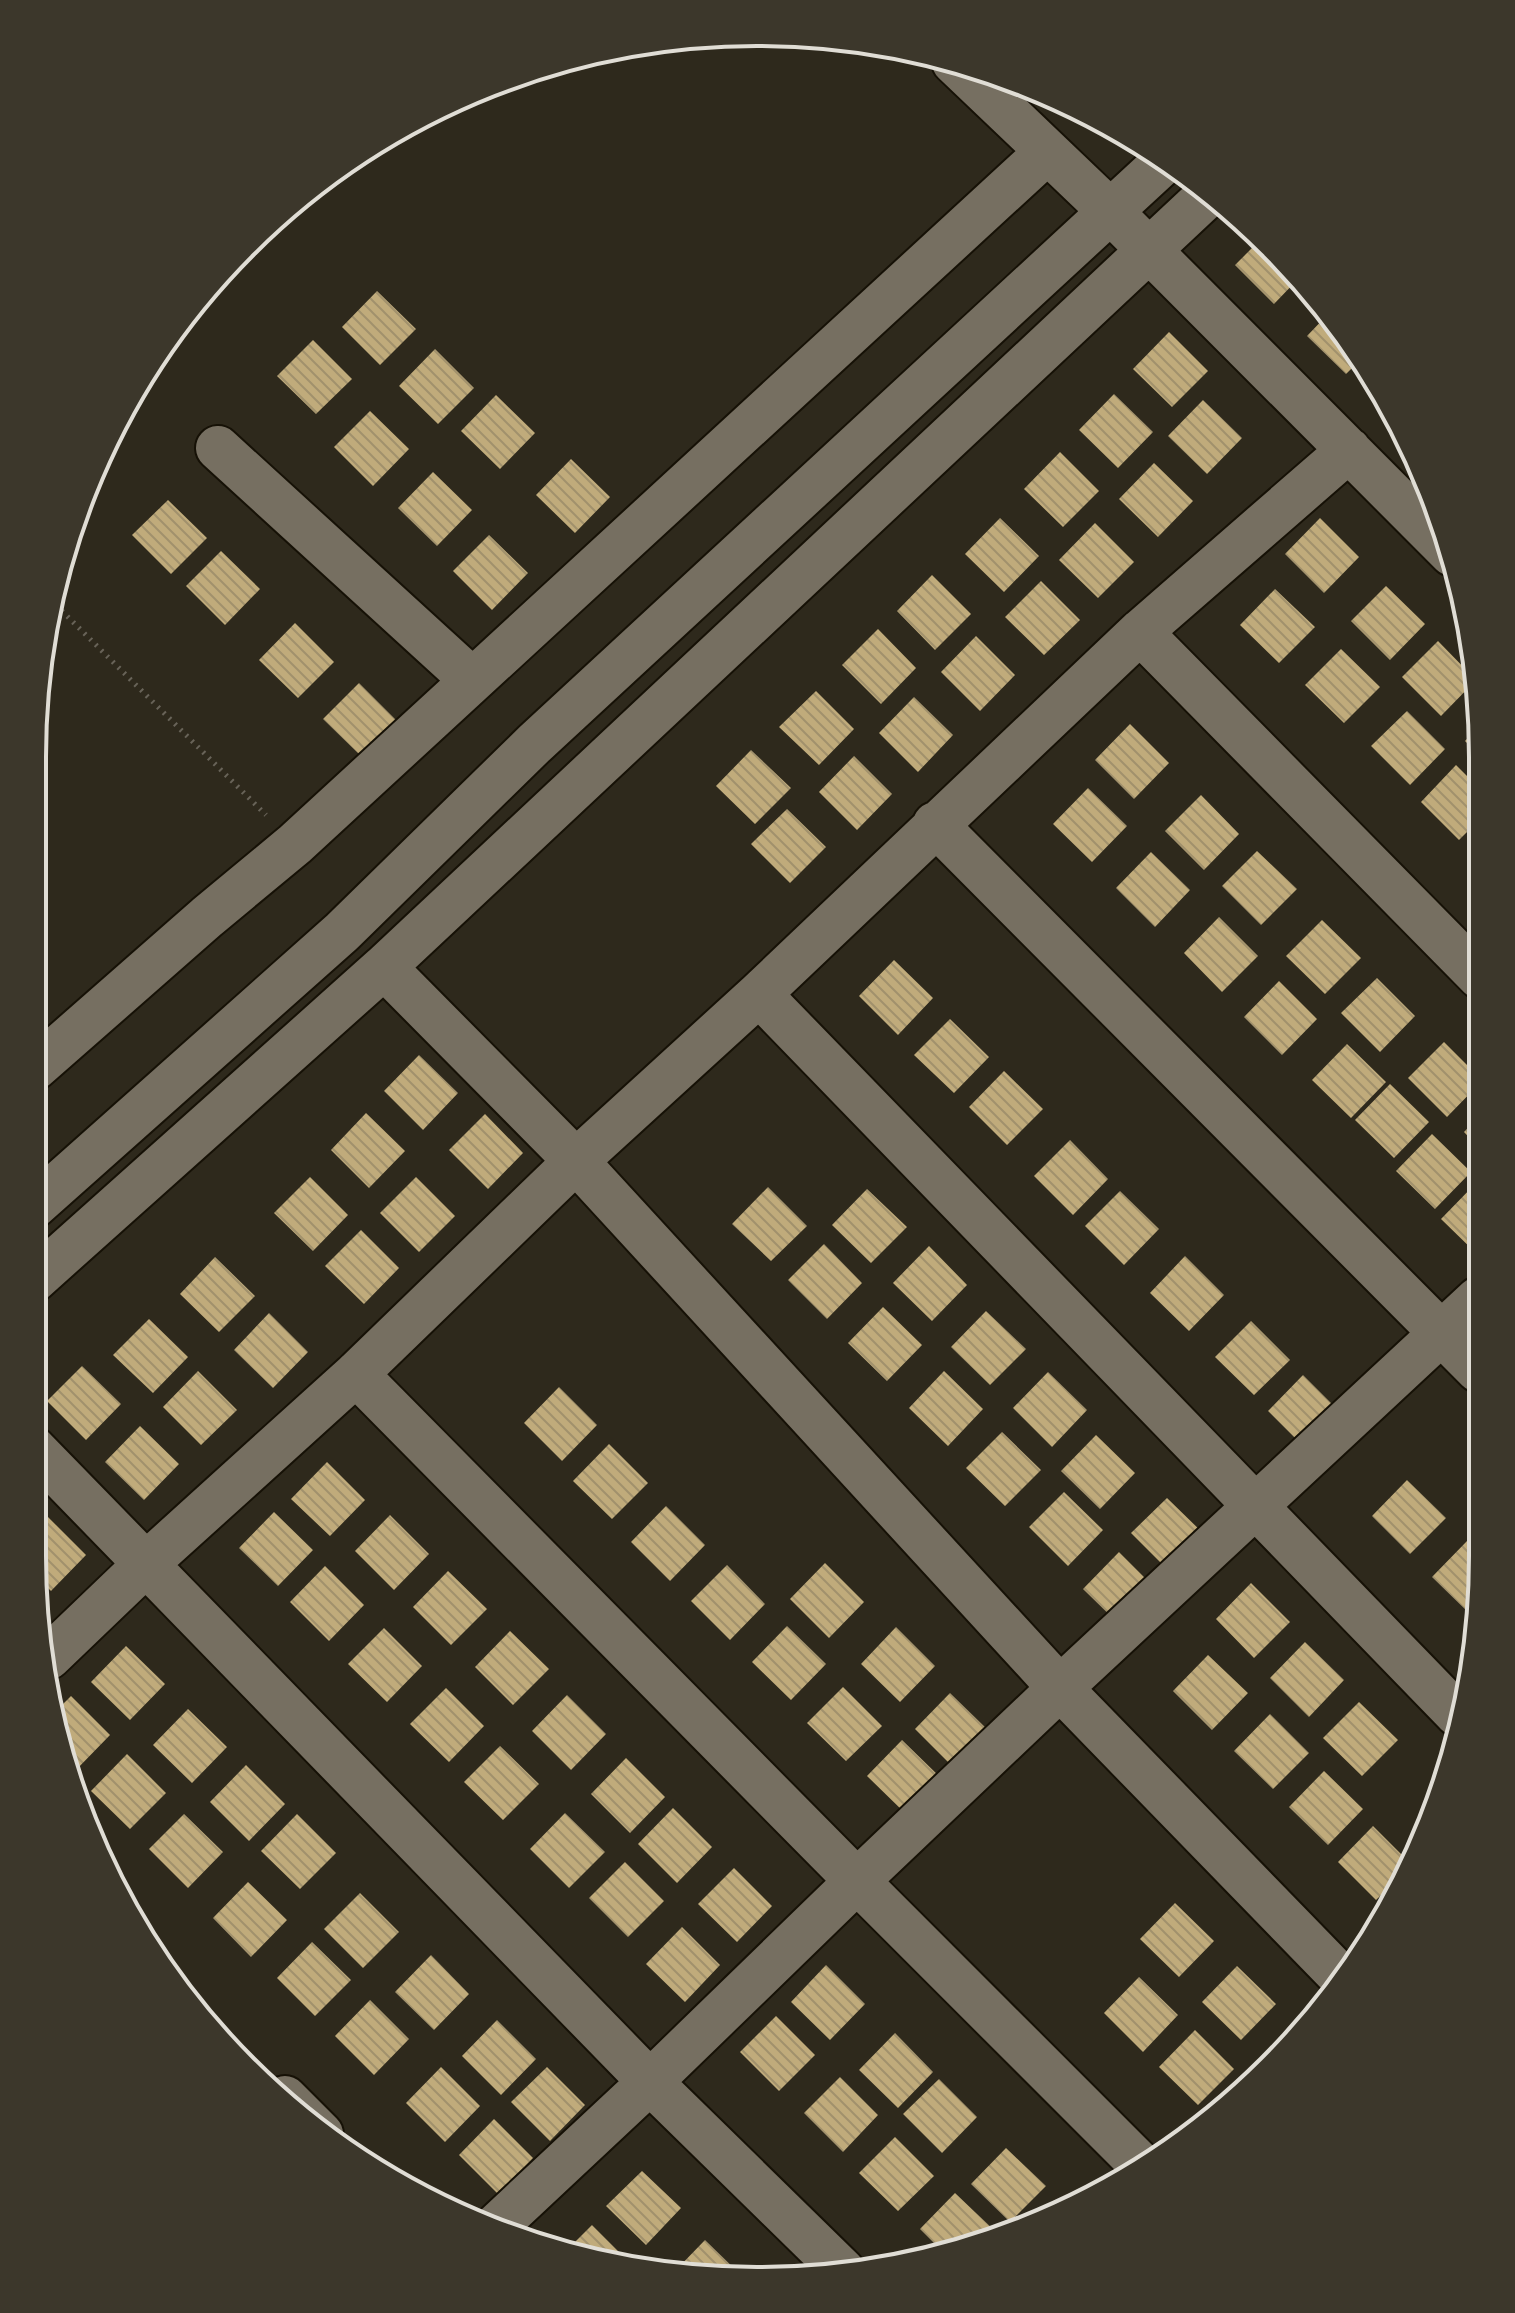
<svg xmlns="http://www.w3.org/2000/svg" width="1515" height="2313" viewBox="0 0 1515 2313" font-family="Rubik,sans-serif">
  <style>
    .building { fill: url(#building-back-hatch) }
    .lines { fill: none; stroke-linecap: round; stroke-linejoin: round }
    .minor-casing { stroke: #161106; stroke-width: 48 }
    .path { stroke: #686358; stroke-width: 5; stroke-dasharray: 2 6; stroke-linecap: butt }
    .minor { stroke: #766f61; stroke-width: 44 }
    .rim { fill: none; stroke: #e0ddd5; stroke-width: 4 }
  </style>
  <defs>
    <pattern id="building-back-hatch" width="6" height="6" patternUnits="userSpaceOnUse" patternTransform="scale(2)"><rect width="6" height="6" fill="#c0ab7b"/><path d="M-1 5l2 2M0 0l6 6M5-1l2 2" fill="none" stroke="#a1916c"/></pattern>
  </defs>
  <rect width="100%" height="100%" fill="#2e291c"/>
  <!-- building -->
  <path class="building" d="M1261 239 1298 279 1274 304 1235 265Z
    M377 291 416 329 380 365 342 327Z
    M1330 312 1360 360 1346 374 1307 336Z
    M1169 332 1208 371 1172 407 1133 369Z
    M313 340 352 379 316 414 277 376Z
    M435 349 474 388 438 424 399 386Z
    M1114 394 1153 432 1118 468 1079 430Z
    M496 395 535 433 500 469 461 431Z
    M1203 400 1242 438 1207 474 1168 436Z
    M370 411 409 449 373 486 334 447Z
    M1060 452 1099 491 1063 527 1024 489Z
    M571 459 610 497 575 533 536 495Z
    M1154 463 1193 501 1158 537 1119 499Z
    M433 472 472 510 437 546 398 508Z
    M168 500 207 538 171 574 132 535Z
    M1000 518 1039 556 1004 592 965 554Z
    M1320 518 1359 557 1324 593 1285 554Z
    M1095 523 1134 562 1098 598 1059 560Z
    M489 535 528 573 492 610 453 571Z
    M221 551 260 589 225 625 186 586Z
    M932 575 971 614 935 650 897 611Z
    M1041 581 1080 620 1044 655 1005 617Z
    M1386 586 1425 624 1390 660 1351 621Z
    M1275 589 1315 627 1279 663 1240 625Z
    M295 623 334 662 298 698 259 660Z
    M878 629 916 668 881 704 842 665Z
    M976 636 1015 675 980 711 941 672Z
    M1438 641 1476 680 1441 716 1402 677Z
    M1341 649 1380 687 1344 723 1305 685Z
    M359 683 398 722 362 757 323 719Z
    M816 691 854 729 819 765 779 727Z
    M914 697 953 735 918 772 879 733Z
    M1407 711 1445 749 1410 785 1371 746Z
    M1130 724 1169 763 1134 799 1095 760Z
    M1481 724V757L1465 741Z
    M751 750 791 788 755 824 716 786Z
    M854 756 892 794 857 830 819 792Z
    M1456 765 1481 790V818L1459 840 1421 802Z
    M1088 788 1127 826 1092 862 1053 824Z
    M1201 795 1239 834 1204 870 1165 831Z
    M787 809 826 847 790 883 751 844Z
    M1257 851 1297 889 1261 925 1222 886Z
    M1151 852 1190 890 1155 927 1116 888Z
    M1219 917 1258 956 1222 992 1184 953Z
    M1322 920 1361 958 1325 994 1286 956Z
    M894 960 933 998 898 1035 859 996Z
    M1377 978 1415 1016 1380 1052 1341 1013Z
    M1279 981 1317 1019 1282 1055 1244 1017Z
    M950 1019 989 1057 954 1093 914 1055Z
    M1444 1042 1480 1078V1083L1447 1117 1408 1078Z
    M1347 1044 1386 1082 1351 1118 1312 1080Z
    M419 1055 458 1093 423 1130 384 1091Z
    M1004 1071 1043 1109 1007 1145 969 1107Z
    M1390 1084 1429 1122 1394 1158 1355 1120Z
    M366 1113 405 1151 369 1188 331 1150Z
    M485 1114 523 1153 488 1189 449 1150Z
    M1479 1116V1148L1464 1132Z
    M1432 1134 1471 1172 1435 1209 1396 1171Z
    M1070 1140 1108 1179 1073 1215 1034 1176Z
    M310 1177 348 1215 313 1251 274 1213Z
    M416 1177 455 1216 419 1252 380 1213Z
    M1476 1183 1479 1186V1256L1441 1219Z
    M768 1187 807 1226 771 1261 732 1224Z
    M867 1189 907 1227 871 1263 832 1225Z
    M1120 1191 1159 1229 1124 1265 1085 1226Z
    M361 1230 399 1268 364 1304 325 1266Z
    M824 1244 862 1283 827 1319 788 1280Z
    M929 1246 967 1285 932 1321 893 1283Z
    M1185 1256 1224 1295 1189 1331 1150 1293Z
    M215 1257 255 1296 219 1332 180 1294Z
    M883 1307 922 1345 887 1381 848 1343Z
    M986 1311 1026 1349 990 1385 951 1347Z
    M269 1313 308 1352 273 1388 234 1350Z
    M149 1319 188 1357 153 1393 113 1355Z
    M1251 1321 1290 1360 1254 1395 1215 1357Z
    M82 1366 121 1404 86 1440 47 1401Z
    M198 1371 237 1410 201 1445 163 1407Z
    M944 1371 983 1409 948 1446 909 1408Z
    M1048 1372 1087 1410 1052 1447 1013 1408Z
    M1303 1375 1342 1414 1307 1450 1268 1411Z
    M559 1387 597 1425 562 1461 524 1423Z
    M140 1426 179 1464 144 1500 105 1462Z
    M1002 1432 1041 1470 1005 1506 966 1468Z
    M1096 1435 1135 1473 1100 1509 1061 1471Z
    M609 1444 648 1483 612 1519 573 1481Z
    M327 1462 365 1500 330 1536 291 1499Z
    M1407 1480 1446 1518 1410 1554 1372 1516Z
    M1064 1492 1103 1530 1068 1566 1029 1527Z
    M1167 1498 1206 1536 1170 1572 1131 1533Z
    M666 1506 705 1545 670 1581 631 1542Z
    M274 1512 313 1550 278 1586 239 1548Z
    M390 1515 429 1554 394 1590 355 1551Z
    M48 1517 86 1555 51 1591 35 1575 32 1556V1533Z
    M1467 1541 1477 1551V1609L1471 1615 1432 1577Z
    M1119 1552 1158 1591 1122 1627 1083 1589Z
    M825 1563 864 1602 829 1638 790 1599Z
    M727 1565 765 1604 730 1640 691 1601Z
    M325 1566 364 1605 329 1641 290 1602Z
    M448 1571 487 1609 451 1645 413 1607Z
    M1251 1583 1290 1622 1254 1658 1216 1619Z
    M787 1626 826 1664 791 1700 752 1662Z
    M896 1627 935 1666 900 1702 861 1664Z
    M384 1628 422 1666 387 1702 348 1664Z
    M510 1631 549 1669 513 1705 475 1667Z
    M1305 1642 1344 1680 1309 1717 1270 1678Z
    M126 1646 165 1684 130 1720 91 1682Z
    M1208 1655 1248 1693 1212 1730 1173 1691Z
    M843 1687 882 1726 846 1761 807 1723Z
    M446 1688 484 1726 449 1762 410 1724Z
    M950 1693 989 1731 953 1767 915 1729Z
    M567 1695 606 1734 571 1770 532 1731Z
    M71 1696 110 1735 75 1771 66 1762 57 1710Z
    M1359 1702 1398 1740 1362 1776 1323 1738Z
    M188 1709 227 1747 192 1783 153 1745Z
    M1270 1714 1309 1753 1273 1789 1234 1751Z
    M902 1740 941 1778 906 1814 867 1776Z
    M500 1746 539 1784 503 1820 464 1782Z
    M127 1754 166 1793 130 1829 91 1791Z
    M626 1758 665 1797 630 1833 591 1794Z
    M246 1765 285 1804 249 1841 210 1802Z
    M1324 1771 1363 1809 1328 1845 1289 1807Z
    M673 1808 712 1847 677 1883 638 1844Z
    M565 1813 605 1852 569 1888 530 1849Z
    M184 1814 223 1852 188 1888 149 1849Z
    M297 1814 336 1853 300 1889 261 1851Z
    M1373 1826 1412 1865 1376 1900 1338 1862Z
    M625 1862 664 1901 628 1937 589 1898Z
    M734 1868 772 1906 737 1942 698 1904Z
    M248 1882 287 1920 251 1957 213 1918Z
    M360 1893 399 1932 363 1968 324 1929Z
    M1175 1903 1214 1941 1179 1977 1140 1939Z
    M682 1927 720 1965 685 2002 646 1964Z
    M312 1942 351 1980 315 2016 277 1978Z
    M431 1955 469 1994 434 2030 395 1992Z
    M826 1965 865 2004 830 2040 791 2002Z
    M1237 1966 1276 2004 1241 2040 1202 2002Z
    M1139 1977 1178 2015 1143 2052 1104 2013Z
    M370 2000 409 2039 374 2075 335 2036Z
    M776 2016 815 2055 779 2091 740 2052Z
    M497 2020 536 2059 501 2095 462 2056Z
    M1296 2025 1303 2034 1265 2065 1260 2061Z
    M1195 2030 1234 2069 1198 2105 1159 2067Z
    M895 2033 933 2072 898 2108 859 2070Z
    M441 2067 480 2106 445 2142 406 2103Z
    M547 2067 585 2105 550 2141 511 2102Z
    M840 2077 878 2115 843 2152 804 2113Z
    M939 2079 977 2117 942 2153 903 2114Z
    M494 2119 533 2158 498 2194 459 2155Z
    M895 2137 934 2176 898 2211 859 2173Z
    M1006 2148 1046 2186 1010 2222 971 2184Z
    M642 2171 681 2208 646 2245 606 2206Z
    M955 2193 995 2231 942 2251 920 2229Z
    M592 2225 627 2260 570 2247Z
    M705 2240 743 2277 710 2279 675 2271Z"/>
  <g class="lines">
    <defs>
      <path id="minor" d="M954 62 1112 213 1452 554
        M218 448 472 680
        M1140 632 1480 977
        M935 824 1478 1370
        M384 967 576 1161 1060 1688 1341 1977
        M759 994 1457 1714
        M35 1068 207 917 295 844 1047 152
        M34 1206 342 932 534 744 1165 161
        M34 1280 384 967 1210 193
        M356 1374 857 1881 1142 2166
        M33 1448 650 2082 843 2271
        M49 1657 146 1564 356 1374 576 1161 759 994 1140 632 1349 450
        M285 2098 321 2134
        M493 2229 650 2082 857 1881 1060 1688 1478 1299"/>
    </defs>
    <!-- minor casing -->
    <use href="#minor" class="minor-casing"/>
    <!-- path -->
    <path class="path" d="M56 605 266 815"/>
    <!-- minor -->
    <use href="#minor" class="minor"/>
  </g>
  <!-- crop -->
  <path d="M0 0H1515V2313H0ZM757 46H758A711 711 0 0 1 1469 757V1556A711 711 0 0 1 758 2267H757A711 711 0 0 1 46 1556V757A711 711 0 0 1 757 46Z" fill="#3c372b" fill-rule="evenodd"/>
  <path class="rim" d="M757 46H758A711 711 0 0 1 1469 757V1556A711 711 0 0 1 758 2267H757A711 711 0 0 1 46 1556V757A711 711 0 0 1 757 46Z"/>
</svg>
